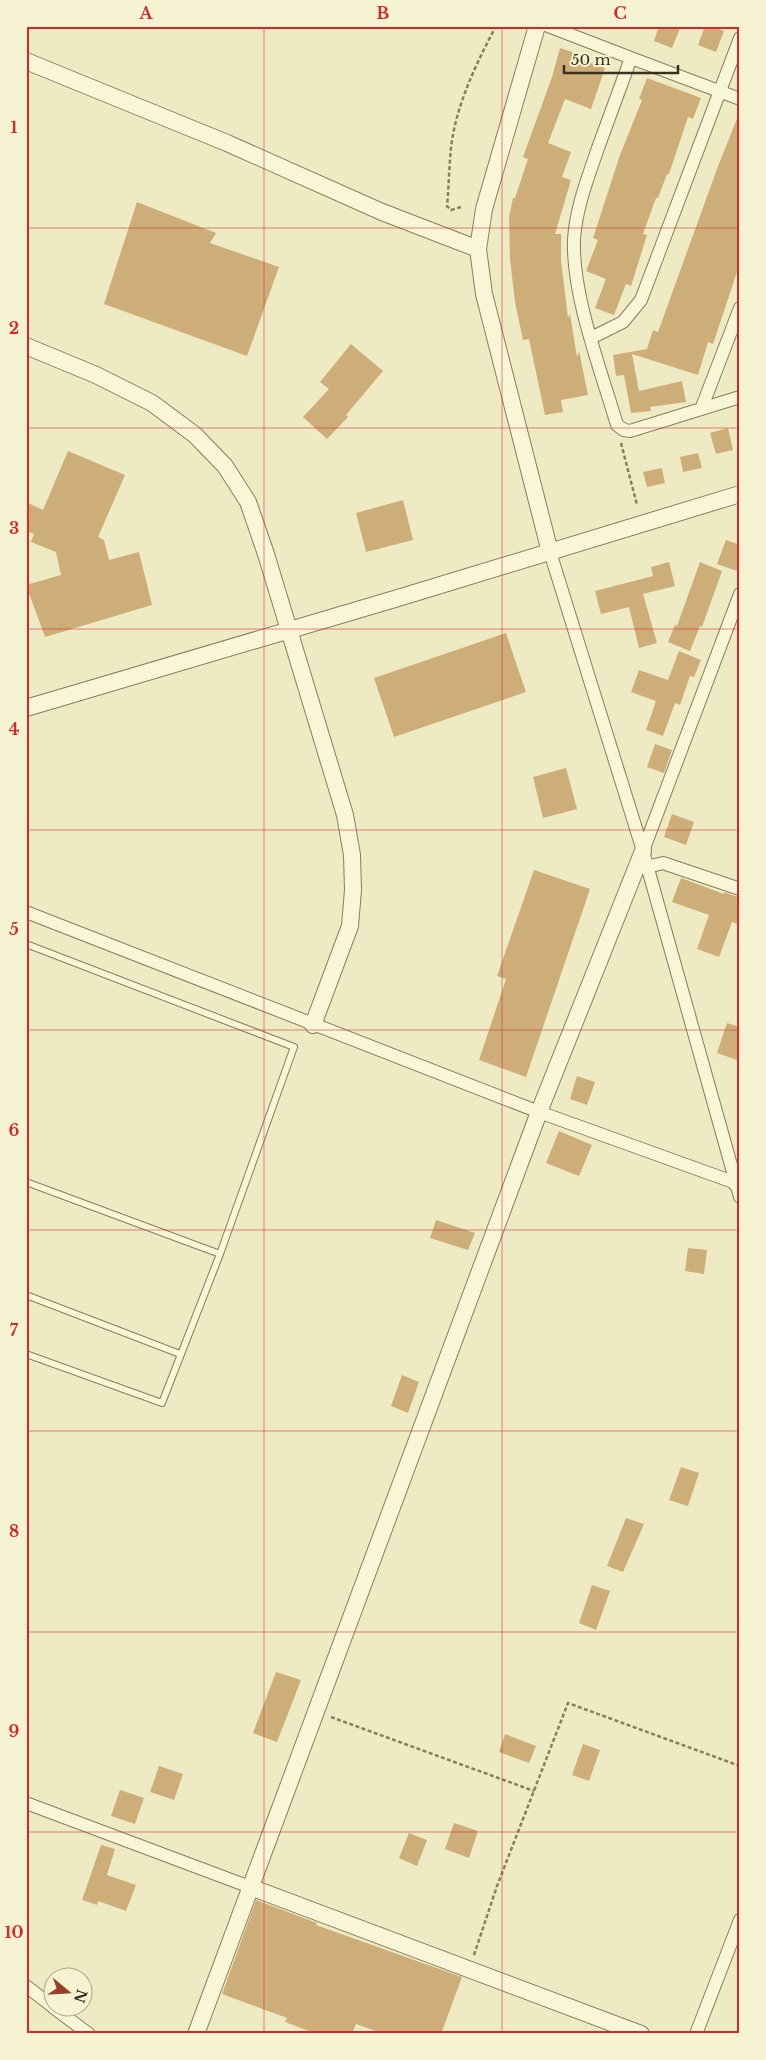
<svg xmlns="http://www.w3.org/2000/svg" width="766" height="2060" viewBox="0 0 766 2060" font-family="'Libre Baskerville',serif">
  <style>
    .building { fill: #cdae79 }
    .lines { fill: none; stroke-linecap: round; stroke-linejoin: round }
    .service-casing { stroke: #897d5a; stroke-width: 8 }
    .minor-casing { stroke: #897d5a; stroke-width: 14 }
    .tertiary-casing { stroke: #897d5a; stroke-width: 18 }
    .path { stroke: #897d5a; stroke-width: 2.5; stroke-dasharray: 4 2.5; stroke-linecap: butt }
    .service { stroke: #f9f6d7; stroke-width: 6 }
    .minor { stroke: #f9f6d7; stroke-width: 12 }
    .tertiary { stroke: #f9f6d7; stroke-width: 16 }
    .grid { fill: none; stroke: #d62828; stroke-width: 1; stroke-opacity: 0.55 }
    .neatline { fill: none; stroke: #d62828; stroke-width: 2 }
    .grid-label { font-size: 16px; text-anchor: middle; font-weight: bold; fill: #d62828 }
  </style>
  <rect width="100%" height="100%" fill="#eeebc4"/>
  <!-- building -->
  <path class="building" d="M659 26H681L672 48 654 41Z
    M705 26H712L724 31 716 52 698 45Z
    M560 48 579 54 577 58 605 68 591 109 565 99 548 143 571 152 562 177 571 180 555 234H561V261L568 318 570 314 577 357 579 351 588 395 561 400 563 412 545 415 529 339 523 340 515 302 510 259 509 217 513 198H515L528 159 523 157 552 77Z
    M647 78 701 98 693 119 688 117 669 174H667L658 198H656L643 234 647 235 631 286 626 284 614 315 595 308 606 279 586 271 598 240 593 238 620 155 642 100 639 99Z
    M738 116H740V263L713 344 708 342 698 375 632 354 639 391 682 381 686 402 650 407 651 411 631 413 624 375 616 376 613 355 647 349 653 330 658 332 717 169Z
    M137 202 216 233 210 243 279 267 247 356 104 304Z
    M351 344 383 371 346 415 348 417 327 439 303 417 329 389 320 382Z
    M728 428 733 450 716 454 710 433Z
    M68 451 125 475 98 537 104 540 109 560 139 552 152 605 45 637 26 585 61 575 56 552 31 542 34 534 26 531V502L43 510Z
    M698 453 702 468 683 472 680 457Z
    M662 468 665 483 647 487 643 472Z
    M403 500 413 540 366 552 356 513Z
    M726 540 740 545V572L717 564Z
    M669 562 675 586 643 594 657 643 639 648 629 607 601 614 595 591 653 576 651 567Z
    M700 562 722 571 702 627 700 626 690 651 668 642 675 625 677 626Z
    M506 633 526 692 394 737 374 678Z
    M679 651 701 660 694 677 690 676 680 705 675 703 663 736 646 730 656 701 631 692 639 670 668 680Z
    M655 744 672 750 664 773 647 767Z
    M566 768 577 809 543 818 533 777Z
    M672 814 694 822 686 845 664 837Z
    M534 870 590 889 526 1077 479 1060 506 979 497 976Z
    M681 878 724 894V892L740 898V925L732 922 719 957 697 949 709 915 672 902Z
    M727 1023 740 1027V1052L737 1060 717 1053Z
    M577 1076 595 1082 587 1105 570 1099Z
    M559 1131 592 1145 579 1176 546 1163Z
    M436 1220 475 1233 468 1250 430 1238Z
    M688 1248 707 1250 704 1274 685 1271Z
    M402 1375 419 1382 408 1413 391 1406Z
    M681 1467 699 1473 688 1506 669 1500Z
    M626 1518 644 1524 623 1572 607 1566Z
    M592 1585 610 1591 596 1630 579 1623Z
    M276 1672 301 1680 277 1742 253 1733Z
    M505 1734 536 1746 529 1763 499 1752Z
    M583 1744 600 1750 589 1781 572 1775Z
    M159 1766 183 1774 174 1800 150 1792Z
    M120 1790 144 1798 135 1824 111 1816Z
    M454 1823 478 1831 469 1858 445 1849Z
    M409 1833 427 1840 417 1866 399 1858Z
    M101 1845 115 1849 107 1875 136 1885 126 1911 98 1901 97 1905 82 1900Z
    M256 1900 317 1923 316 1925 462 1977 441 2034H384L356 2024 352 2034H317L285 2022 287 2018 222 1994Z"/>
  <g class="lines">
    <defs>
      <path id="service" d="M26 944 294 1047 220 1254 162 1403 26 1354
        M26 1182 220 1254
        M26 1295 180 1354"/>
      <path id="minor" d="M548 26 631 58
        M740 99 631 58C620 88 609 118 598 148 588 178 576 207 574 240 572 296 601 370 617 425L624 430 630 431 740 397
        M591 338 623 322 641 300 740 38
        M702 407 740 308
        M550 552 643 851 740 1197
        M643 851 740 594
        M647 867 663 863 740 889
        M26 912 539 1112 736 1183
        M26 1803 250 1887
        M26 1986 52 2006
        M54 2008 89 2034
        M696 2034 740 1920"/>
      <path id="tertiary" d="M26 61 227 143 382 212 478 249 484 294 550 552
        M478 249 484 209 537 26
        M26 346 96 375 152 403 195 435 225 466 248 502 266 554 345 815 352 855 353 890 350 926 313 1025
        M26 708 398 598 740 494
        M736 1183 740 1185
        M250 1887 641 2034
        M196 2034 539 1112 643 851"/>
    </defs>
    <!-- service casing -->
    <use href="#service" class="service-casing"/>
    <!-- minor casing -->
    <use href="#minor" class="minor-casing"/>
    <!-- tertiary casing -->
    <use href="#tertiary" class="tertiary-casing"/>
    <!-- path -->
    <path class="path" d="M461 207 451 210 447 206C449 186 449 167 451 148 456 105 476 64 496 26
      M621 443 637 505
      M331 1717 534 1791
      M474 1955 497 1886 568 1703 740 1766"/>
    <!-- service -->
    <use href="#service" class="service"/>
    <!-- minor -->
    <use href="#minor" class="minor"/>
    <!-- tertiary -->
    <use href="#tertiary" class="tertiary"/>
  </g>
  <!-- grid -->
  <path class="grid" d="M264 26V2034M502 26V2034M26 228H740M26 428H740M26 629H740M26 830H740M26 1030H740M26 1230H740M26 1431H740M26 1632H740M26 1832H740"/>
  <!-- border -->
  <rect width="766" height="2060" fill="none" stroke="#f6f3d3" stroke-width="55"/>
  <!-- north arrow -->
  <g transform="translate(68 1992) rotate(108)"><circle r="24" fill="#f6f3d3" stroke="#aaa58b"/>
  <path d="M0-4L9 19L0 12L-9 19Z" fill="#98412a"/>
  <text y="-8" font-size="14" font-weight="bold" text-anchor="middle" fill="#39311e">N</text>
  </g>
  <!-- scale -->
  <path d="M564 65v8h114v-8" fill="none" stroke="#39311e" stroke-width="2.5"/>
  <text x="571" y="65" font-size="15" fill="#39311e" stroke="#f6f3d3" stroke-width="4" paint-order="stroke">50 m</text>
  <rect x="28" y="28" width="710" height="2004" class="neatline"/>
  <g class="grid-label">
    <text x="146" y="19">A</text>
    <text x="383" y="19">B</text>
    <text x="620" y="19">C</text>
    <text x="14" y="133">1</text>
    <text x="14" y="334">2</text>
    <text x="14" y="534">3</text>
    <text x="14" y="735">4</text>
    <text x="14" y="935">5</text>
    <text x="14" y="1136">6</text>
    <text x="14" y="1336">7</text>
    <text x="14" y="1537">8</text>
    <text x="14" y="1737">9</text>
    <text x="14" y="1938">10</text>
  </g>
</svg>
